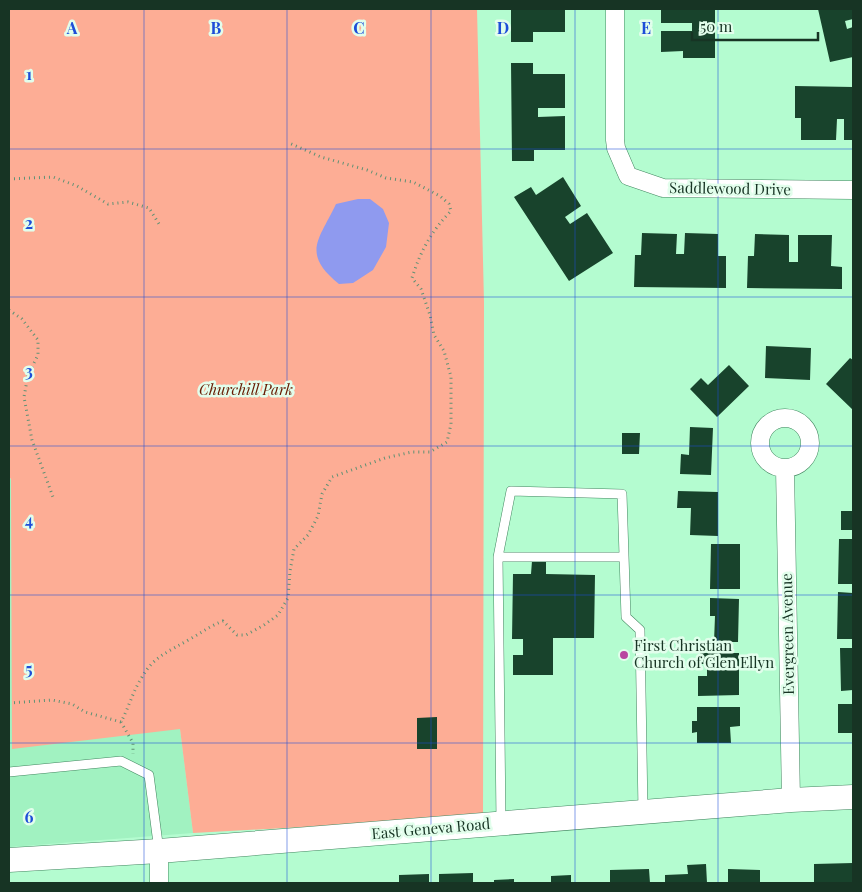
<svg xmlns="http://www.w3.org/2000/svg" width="862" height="892" viewBox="0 0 862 892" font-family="'Playfair Display',serif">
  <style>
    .built { fill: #a1f2c1 }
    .green { fill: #fdad95 }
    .water { fill: #8f9aef }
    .building { fill: #18432c }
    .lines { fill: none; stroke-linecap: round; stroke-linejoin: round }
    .service-casing { stroke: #428760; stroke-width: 10 }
    .minor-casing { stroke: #428760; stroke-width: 19 }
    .secondary-casing { stroke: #428760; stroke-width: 25 }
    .path { stroke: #609174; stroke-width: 3; stroke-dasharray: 1 4; stroke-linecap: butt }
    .service { stroke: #fff; stroke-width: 9 }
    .minor { stroke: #fff; stroke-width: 18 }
    .secondary { stroke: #fff; stroke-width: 24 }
    .grid { fill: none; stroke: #1d4ed8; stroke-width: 1; stroke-opacity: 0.55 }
    .poi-dot { fill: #b946a0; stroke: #e2feec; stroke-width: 2 }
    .labels { text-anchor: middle; stroke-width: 5; stroke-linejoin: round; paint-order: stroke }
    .street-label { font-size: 15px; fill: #173424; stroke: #e2feec }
    .park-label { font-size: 15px; font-style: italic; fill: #661b02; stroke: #e2feec }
    .poi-label { font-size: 15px; fill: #173424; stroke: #e2feec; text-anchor: start }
    .grid-label { font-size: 16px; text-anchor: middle; font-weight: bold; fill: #1d4ed8; stroke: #e2feec; stroke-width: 5; stroke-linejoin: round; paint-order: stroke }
  </style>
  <rect width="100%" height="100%" fill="#b4fcd0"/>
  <!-- built -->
  <path class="built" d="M9 477 180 729 193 833 9 847Z"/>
  <!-- green -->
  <path class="green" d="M9 9H477L484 302 483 817 193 833 180 729 12 749 11 479 9 477Z"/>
  <!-- water -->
  <path class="water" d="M358 199H370L383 209 389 223 386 247 373 270 353 283 339 284C301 253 319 240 336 204Z"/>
  <!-- building -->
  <path class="building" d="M511 9H565V32H533V42H511Z
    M661 9H715V58H683V51L661 52V31H692V23H661Z
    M818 9H853V19L845 21 847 29 853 27V57L830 62Z
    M511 63H533V74H565V108H538V117L565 116V150H534V161H512Z
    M795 86 853 87V140H844V119H837L836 140H801V118H795Z
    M563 177 581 206 565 217 570 224 587 213 613 253 569 281 514 197 531 187 536 195Z
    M642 233 677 234 676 254H684L685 233 718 234V256H726V288L634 287 635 255H641Z
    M755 234 789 235V262H798V235H832L831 266 842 267V289L747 288 748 256H754Z
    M766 346 811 348 810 380 765 378Z
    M850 358 853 360V410L826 384Z
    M729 365 749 386 717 417 690 389 701 378 708 385Z
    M690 427 713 428 711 475 680 474 681 454 689 455Z
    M622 433H640L639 454H622Z
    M678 491 718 492V536L690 535 691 508H677Z
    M841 511H853V530H841Z
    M839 539H853V584H838Z
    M711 544H740V589H710Z
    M532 561 546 562V574L595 575 594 638H553V675H513V655H523V639H512L513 574H531Z
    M838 592 853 593V639H837Z
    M710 598 739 599 738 642H714L715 616H710Z
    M840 648H853V690L841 691Z
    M700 653H739V695L698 696V676H707V664H700Z
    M838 704H853V733H838Z
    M697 707H740V726L730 727 731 743H697V732L692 733V721H697Z
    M437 717V749H417V718Z
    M853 863V883H814V864Z
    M706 864 707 883H665V875L688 874 687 865Z
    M649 869 650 883H610V870Z
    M728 869 760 870V883H728Z
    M473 873V883H439V874Z
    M429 874V883H399V875Z
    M571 875V883H551V876Z
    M514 879V883H494V880Z"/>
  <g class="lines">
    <defs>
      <path id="service" d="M498 557H623
        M9 772 121 761 149 775 159 851
        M501 822 498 557 511 491 622 494 626 617 640 630 643 812"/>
      <path id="minor" d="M615 9V140L616 148 628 176 663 188 853 190
        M760 443a25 25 0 1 1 50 0a25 25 0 1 1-50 0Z
        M785 468 791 800
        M159 851V883"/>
      <path id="secondary" d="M9 860 159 851 791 800 853 797"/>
    </defs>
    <!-- service casing -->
    <use href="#service" class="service-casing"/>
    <!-- minor casing -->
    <use href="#minor" class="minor-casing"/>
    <!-- secondary casing -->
    <use href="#secondary" class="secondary-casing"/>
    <!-- path -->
    <path class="path" d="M9 179 53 177 77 186 108 204 128 202 149 208 159 224
      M9 310 22 319 38 340V355L28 375 24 397 32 440 53 497
      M9 703 52 700 72 704 85 712 121 722C129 707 133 691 142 677 154 656 170 651 190 639 201 633 210 626 223 621L237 635H246L264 625 278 615 288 598 290 571 294 549 308 535 318 516 322 494 332 477 385 458 412 452H430L447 442 451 424V377L444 351 434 335 430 315 421 289 412 278C420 252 432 230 451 211L449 204 440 196 413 182 386 178 367 170 321 157 289 143
      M121 722 133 743V754"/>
    <!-- service -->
    <use href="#service" class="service"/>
    <!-- minor -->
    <use href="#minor" class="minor"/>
    <!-- secondary -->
    <use href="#secondary" class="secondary"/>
  </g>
  <!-- grid -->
  <path class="grid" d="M144 9V883M287 9V883M431 9V883M575 9V883M718 9V883M9 149H853M9 297H853M9 446H853M9 595H853M9 743H853"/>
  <!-- markers -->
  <circle class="poi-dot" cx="624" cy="655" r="5"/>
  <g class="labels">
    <!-- street labels -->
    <g class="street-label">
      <text transform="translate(730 189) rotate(1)" y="5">Saddlewood Drive</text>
      <text transform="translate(788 634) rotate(-91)" y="5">Evergreen Avenue</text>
      <text transform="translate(431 829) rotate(-5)" y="5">East Geneva Road</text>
    </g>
    <!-- park labels -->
    <g class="park-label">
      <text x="246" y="395">Churchill Park</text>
    </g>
    <!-- poi labels -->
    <g class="poi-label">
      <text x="634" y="651">First Christian<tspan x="634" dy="17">Church of Glen Ellyn</tspan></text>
    </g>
  </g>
  <g class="grid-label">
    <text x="72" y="34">A</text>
    <text x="216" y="34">B</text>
    <text x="359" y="34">C</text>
    <text x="503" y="34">D</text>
    <text x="646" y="34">E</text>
    <text x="29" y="80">1</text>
    <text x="29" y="229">2</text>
    <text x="29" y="377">3</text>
    <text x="29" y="526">4</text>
    <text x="29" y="675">5</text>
    <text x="29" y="823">6</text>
  </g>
  <!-- border -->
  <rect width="862" height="892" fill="none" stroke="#173424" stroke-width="20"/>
  <!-- scale -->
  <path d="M692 32v8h126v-8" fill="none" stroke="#173424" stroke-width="2.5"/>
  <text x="700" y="32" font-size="15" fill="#173424" stroke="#e2feec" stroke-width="4" paint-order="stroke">50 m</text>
</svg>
